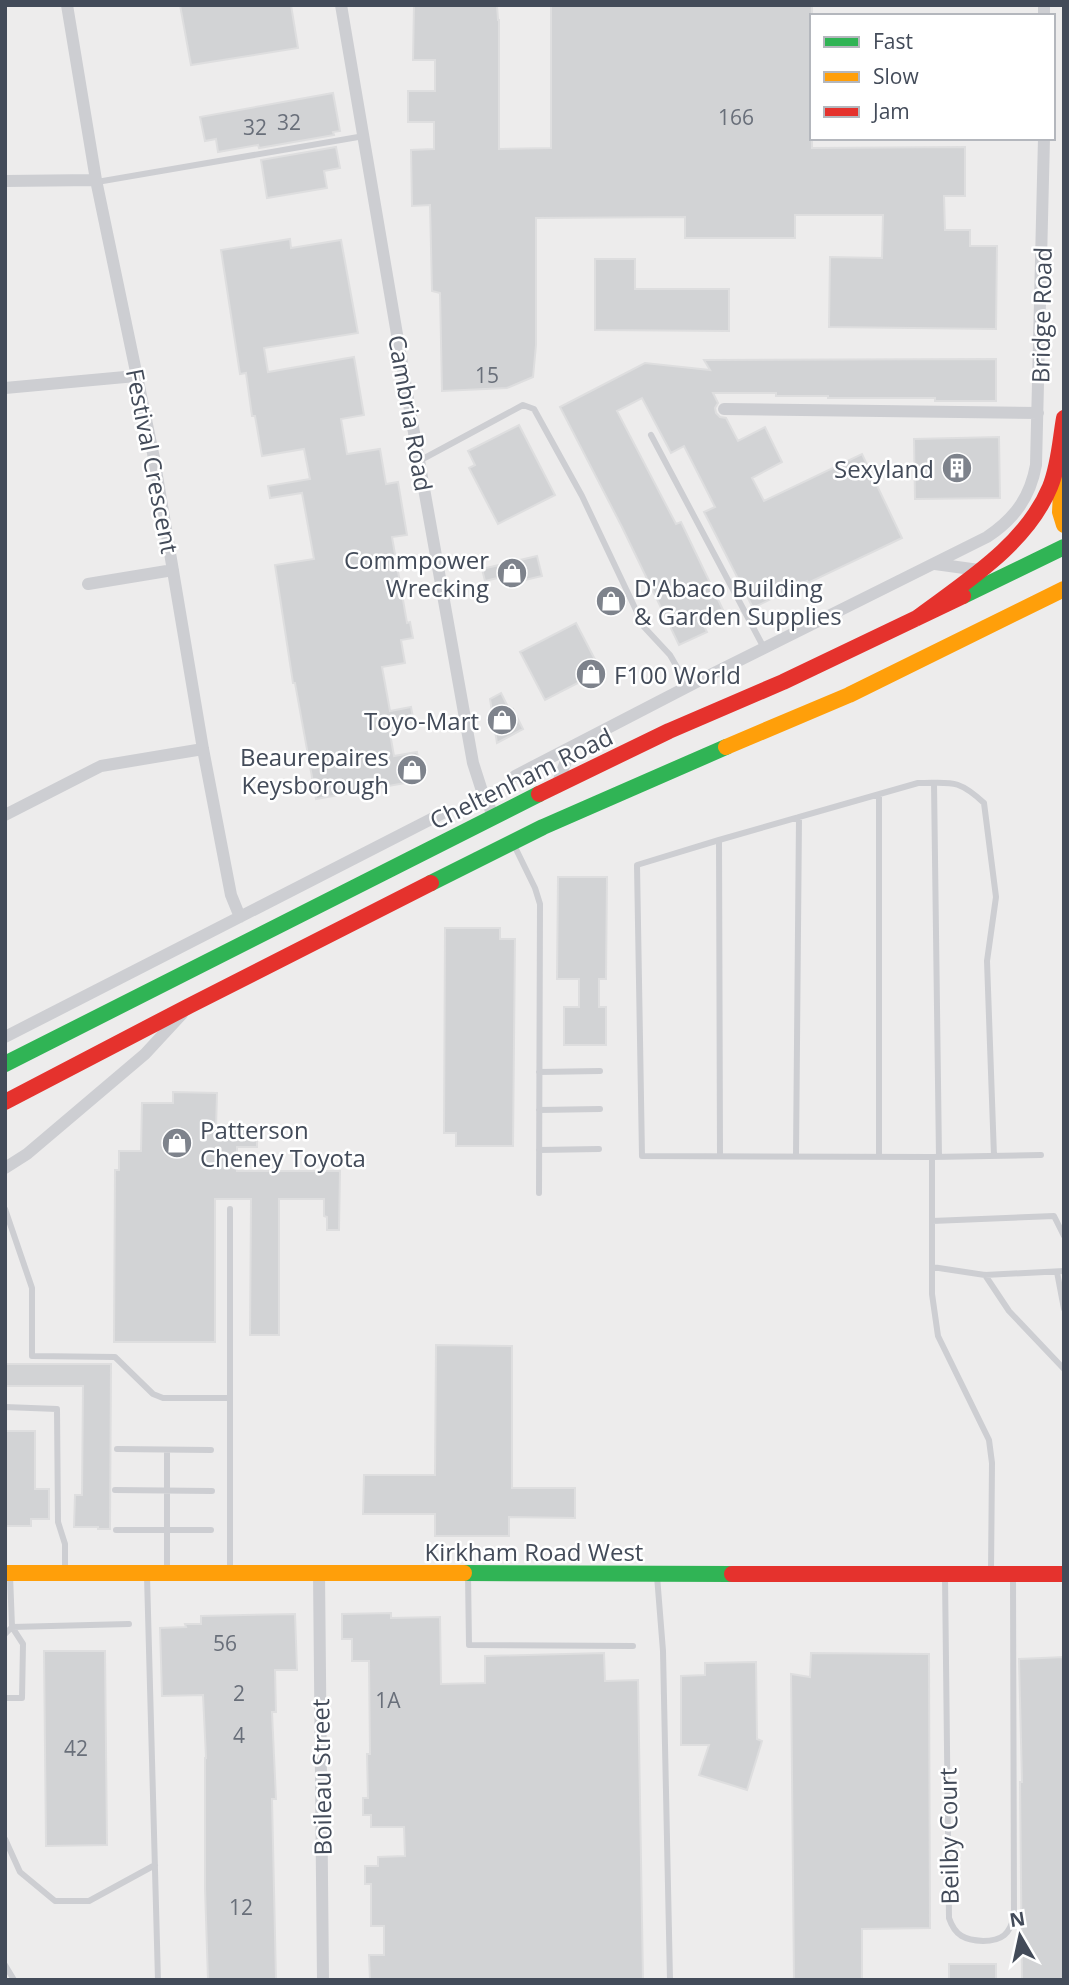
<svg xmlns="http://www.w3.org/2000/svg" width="1069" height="1985" viewBox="0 0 1069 1985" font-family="'Open Sans',sans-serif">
<rect width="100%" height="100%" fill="#edecec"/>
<path fill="#d2d3d5" stroke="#dededf" stroke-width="2" d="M180 5H291L298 48 191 65Z
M414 5H497L498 20H499V149L551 148V5H812V148L965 147V196H944L945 230H970V246H997L996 329 829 327 830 257 882 258 883 215H795V238H685V217L536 218V345L533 377 507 388 442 391 440 293 432 291 430 205 412 206 411 150 434 149V122H408V91H435V60H413Z
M333 93 340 131 333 132 334 135 259 148 258 145 218 152 216 139 205 141 200 117Z
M336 147 340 168 324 171 327 188 267 198 261 160Z
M290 239 291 248 341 240 358 333 264 348 268 372 354 357 364 415 341 419 347 454 380 449 386 484 398 482 407 535 392 537 407 623 410 622 413 638 401 640 405 663 382 667 390 711 411 707 414 723 389 728 394 756 417 752 422 780 316 799 295 683H293L275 565 314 559 302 493 270 498 268 486 310 479 304 449 262 456 255 416H252L246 373 240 374 221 250Z
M595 259H635V289H729V331L595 330Z
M996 359V401H935V398H828V396H776V393H713L718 403 715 408 716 413 720 417 726 418 738 441 765 427 782 462 752 478 764 501 862 454 902 538 808 583 807 581 753 608 704 512 715 507 684 446 671 453 642 398 617 411 676 524 681 522 724 612 702 622 707 632 679 645 622 527 560 407 645 363 710 370 704 360Z
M519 425 555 495 498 524 469 468 475 465 468 451Z
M999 437 1000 498 915 499 914 439Z
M537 556 542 576 508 584 506 576 485 581 482 569Z
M576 623 601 671 545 700 520 652Z
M501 693 510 711 513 709 523 729 497 743 490 699Z
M558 877H607L606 979H599V1007H606V1045H564V1007H579V979H557Z
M445 928H500V939H515L513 1146H456V1133H444Z
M173 1092 217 1093 216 1129H257V1147H237V1171H340L339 1230H327V1217L324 1216V1199H279V1335H250L251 1199H215V1342H114L115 1170H119V1151H141L142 1103H173Z
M436 1345 512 1346V1488H575V1518L509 1517V1536H435V1514H363L364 1475H435Z
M5 1364H111L110 1529H98V1527H74L75 1495H82L83 1386H5Z
M5 1431H35V1489H49V1519H31V1526H5Z
M391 1613V1618L440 1617 441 1684 485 1683V1656L604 1653 605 1681 638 1680 643 1980H370L369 1955H384V1926H371V1884H365V1866H378V1857L405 1856 404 1827H371V1815H363V1798H368L367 1754H370L369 1661H352V1639H342V1614Z
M295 1614 297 1670H275L276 1712H272L276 1799H272L276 1980H208L205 1888V1758H206L203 1695 162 1696 160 1628 186 1627 185 1624H201V1616Z
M44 1651H105L107 1845 46 1846Z
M811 1653 929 1654 930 1928 862 1929V1980H794L791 1674 810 1677Z
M1064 1657V1980H1022L1020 1782H1022L1019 1659Z
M756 1662 757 1739 762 1741 747 1790 699 1775 709 1745H681V1676L705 1675V1663Z
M949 1964H996V1980H949Z"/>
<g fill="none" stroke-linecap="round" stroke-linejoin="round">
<path stroke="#cdced2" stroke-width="6" d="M97 182 364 136
M651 435 764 648
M419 461 523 405 534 409 582 496 644 627 670 655 688 686
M934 783 939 1157
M879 795V1157
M719 840 720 1156
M514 845 535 888 540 904 539 1193
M539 1072 600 1071
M539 1110 600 1109
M539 1150 599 1149
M796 1156 799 817
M994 1156 987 961 996 897 984 803C957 778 951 783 918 783L719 840 637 865 642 1156 932 1157 1041 1155
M932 1157V1294L938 1336 989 1440 992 1463 991 1572
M5 1209 32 1288V1356L115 1357 153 1394 163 1398H230
M932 1221 1054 1216 1064 1236
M932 1267 985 1275 1064 1271
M1057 1272 1064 1309
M985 1275 1009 1311 1064 1369
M5 1407 57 1409 58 1522 65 1544V1571
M117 1449 211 1450
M167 1450V1572
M115 1490 212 1491
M116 1530H211
M230 1571V1209
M468 1574 469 1645 633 1646
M147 1576 158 1980
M657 1576 663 1651 670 1980
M945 1576 949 1918C955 1936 965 1940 983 1941 1002 1941 1010 1934 1014 1916L1013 1577
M5 1634 12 1627 10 1575
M5 1698H22L23 1644 12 1627 129 1624
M5 1839 20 1872 55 1901H89L155 1865
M5 1965 14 1980"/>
<path stroke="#cdced2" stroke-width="12" d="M67 5 96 180 154 458 203 749 231 895 240 917
M341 5 408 399 473 763 482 791 494 817
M1044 5V16
M5 181 96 180
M5 388 136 376
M724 409 1038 413
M935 564 979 570
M88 584 173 570
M515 776 712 674 987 537C1014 519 1030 498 1036 465L1044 138
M557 785 571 748
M5 815 101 766 203 749
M5 1037 443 813
M5 1168 27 1154 145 1054 182 1014
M319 1573 323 1980"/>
<path stroke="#30b455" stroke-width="16" d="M963 596 1064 547
M431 883 543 827 726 747
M5 1064 539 794
M464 1573 732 1574"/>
<path stroke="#ff9f0a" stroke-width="16" d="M1062 473 1060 512 1064 525
M726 747 849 695 1064 589
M5 1573H464"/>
<path stroke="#e5322d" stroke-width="16" d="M917 618C965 582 1026 545 1050 487 1059 465 1060 441 1064 418
M539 794 669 731 783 682 963 596
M5 1102 189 1006 431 883
M732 1574H1064"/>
</g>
<defs>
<g id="building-disc" transform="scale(1.575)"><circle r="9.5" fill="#7e838c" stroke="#fff"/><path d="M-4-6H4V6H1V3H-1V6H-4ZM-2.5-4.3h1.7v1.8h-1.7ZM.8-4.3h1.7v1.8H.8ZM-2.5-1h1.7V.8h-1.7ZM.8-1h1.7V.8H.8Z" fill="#fff"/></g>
<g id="shop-disc" transform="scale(1.575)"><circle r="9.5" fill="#7e838c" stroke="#fff"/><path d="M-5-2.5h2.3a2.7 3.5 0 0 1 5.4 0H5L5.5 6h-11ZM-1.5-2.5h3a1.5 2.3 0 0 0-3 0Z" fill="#fff"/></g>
</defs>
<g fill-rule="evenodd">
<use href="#building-disc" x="957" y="468"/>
<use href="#shop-disc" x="512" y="573"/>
<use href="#shop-disc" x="611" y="601"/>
<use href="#shop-disc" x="591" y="674"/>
<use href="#shop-disc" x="502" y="720"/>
<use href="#shop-disc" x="412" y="770"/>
<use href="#shop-disc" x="177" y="1143"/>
</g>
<g text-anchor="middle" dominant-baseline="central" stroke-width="5" stroke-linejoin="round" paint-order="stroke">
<g font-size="21" fill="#696f7a">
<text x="736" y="117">166</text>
<text x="289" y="122">32</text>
<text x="255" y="127">32</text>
<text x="487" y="375">15</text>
<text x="225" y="1643">56</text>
<text x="239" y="1693">2</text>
<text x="388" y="1700">1A</text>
<text x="239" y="1735">4</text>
<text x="76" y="1748">42</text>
<text x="241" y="1907">12</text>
</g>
<g font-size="24" fill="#434b59" stroke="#fff">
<text transform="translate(1041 315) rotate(-89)">Bridge Road</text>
<text transform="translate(411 413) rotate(80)">Cambria Road</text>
<text transform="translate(153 461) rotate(79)">Festival Crescent</text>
<text transform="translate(521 778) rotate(-26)">Cheltenham Road</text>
<text x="534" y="1551">Kirkham Road West</text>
<text transform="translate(321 1777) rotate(-91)">Boileau Street</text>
<text transform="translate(948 1836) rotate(-91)">Beilby Court</text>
</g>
<g font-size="24" fill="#434b59" stroke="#fff" text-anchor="end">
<text x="934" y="468">Sexyland</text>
<text x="489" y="559">Commpower<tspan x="489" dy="28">Wrecking</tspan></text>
<text x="634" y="587" text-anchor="start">D'Abaco Building<tspan x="634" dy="28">&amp; Garden Supplies</tspan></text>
<text x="614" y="674" text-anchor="start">F100 World</text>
<text x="479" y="720">Toyo-Mart</text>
<text x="389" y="756">Beaurepaires<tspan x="389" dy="28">Keysborough</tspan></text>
<text x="200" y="1129" text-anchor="start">Patterson<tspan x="200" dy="28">Cheney Toyota</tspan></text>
</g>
</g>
<rect width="1069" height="1985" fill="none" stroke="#434b59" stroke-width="14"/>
<rect x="810" y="14" width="245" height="126" fill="#ffffff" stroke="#b4b7bd" stroke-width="2"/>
<rect x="824" y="37" width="35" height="10" fill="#30b455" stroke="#b4b7bd" stroke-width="2"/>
<text x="873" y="49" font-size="21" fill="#434b59">Fast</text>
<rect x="824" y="72" width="35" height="10" fill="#ff9f0a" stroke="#b4b7bd" stroke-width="2"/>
<text x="873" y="84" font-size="21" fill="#434b59">Slow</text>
<rect x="824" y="107" width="35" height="10" fill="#e5322d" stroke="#b4b7bd" stroke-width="2"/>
<text x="873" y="119" font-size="21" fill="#434b59">Jam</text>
<g transform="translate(1020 1936) rotate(351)" stroke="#ffffff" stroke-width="5" paint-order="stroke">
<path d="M0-5L12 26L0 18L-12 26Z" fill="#434b59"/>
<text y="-10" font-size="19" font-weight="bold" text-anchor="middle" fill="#434b59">N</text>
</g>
</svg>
